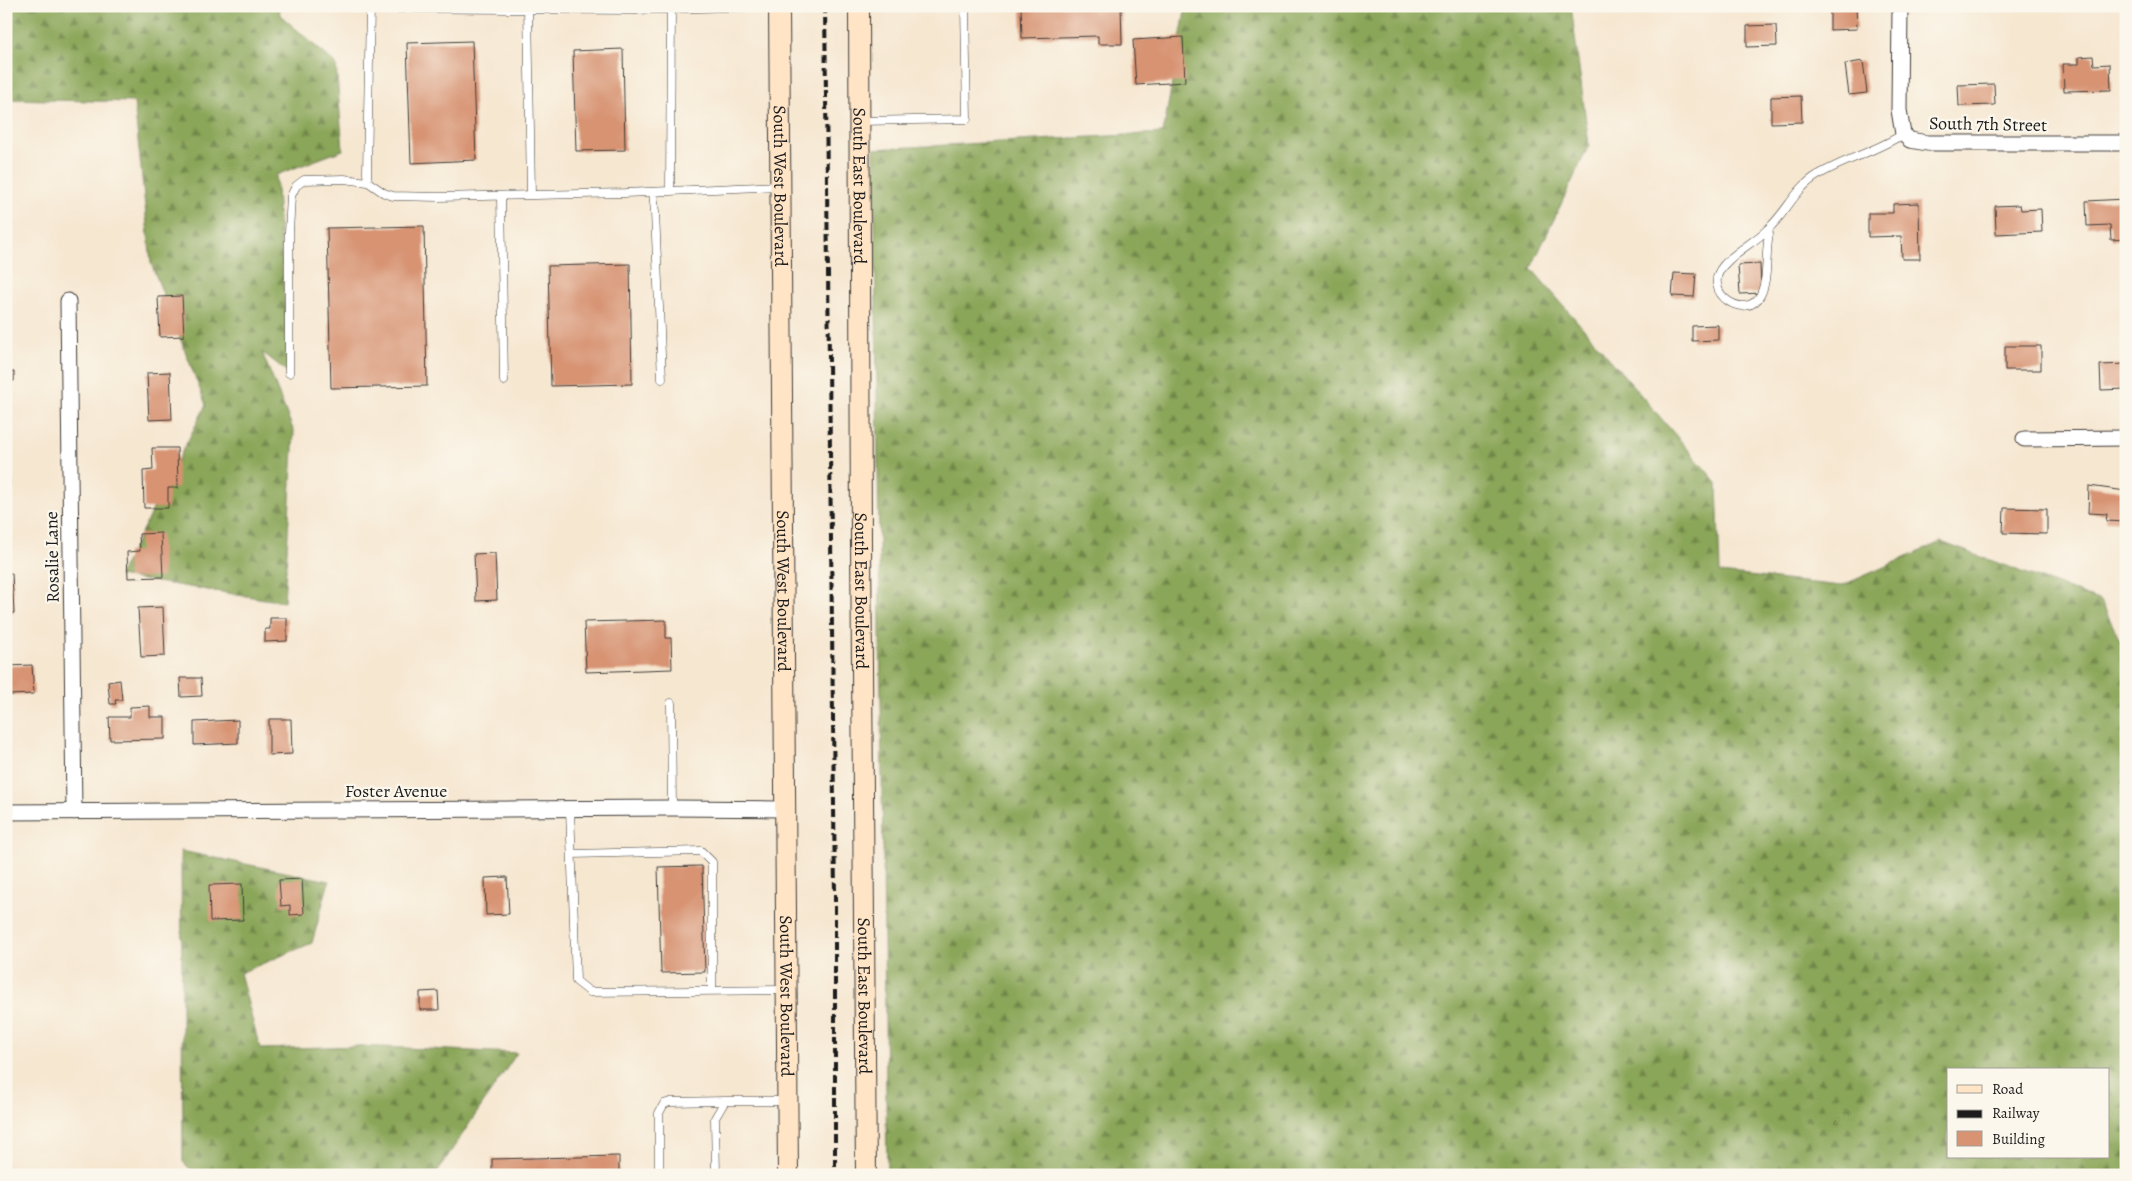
<svg xmlns="http://www.w3.org/2000/svg" width="2132" height="1181" viewBox="0 0 2132 1181" font-family="Alegreya,serif">
<defs>
<pattern id="forest-firs" width="22" height="20" patternUnits="userSpaceOnUse" patternTransform="scale(1.25)"><rect width="22" height="20" fill="#8aa658"/><path d="M5 1l3.5 6h-7zM16 11l3.5 6h-7z" fill="#708648"/></pattern>
</defs>
<rect width="100%" height="100%" fill="#fbf7ec"/>
<filter id="ink" filterUnits="userSpaceOnUse"><feTurbulence type="fractalNoise" baseFrequency=".02" numOctaves="2"/><feDisplacementMap in="SourceGraphic" scale="10" xChannelSelector="R" yChannelSelector="G"/><feConvolveMatrix kernelMatrix="1 2 1 2 8 2 1 2 1" color-interpolation-filters="sRGB"/></filter>
<filter id="wash" filterUnits="userSpaceOnUse"><feTurbulence type="fractalNoise" baseFrequency=".0096" numOctaves="4" result="noise"/><feDisplacementMap in="SourceGraphic" scale="20" xChannelSelector="R" yChannelSelector="G"/><feGaussianBlur stdDeviation="1.12" result="paint"/><feColorMatrix in="noise" values="0 0 0 0 0 0 0 0 0 0 0 0 0 0 0 0 0 1.4 0 .05"/><feComposite in="paint" operator="in"/></filter>
<g filter="url(#wash)">
<rect width="100%" height="100%" fill="#f6e7d1"/>
<path fill="url(#forest-firs)" stroke="#53613a" fill-rule="evenodd" d="M6 6H279L280 15 336 64 343 150 276 175 289 373 262 352 294 432 284 602 119 576 206 405 151 263 134 102 6 99Z
M1186 6H1571L1589 145 1531 268 1717 483 1720 573 1841 586 1941 542 2101 601 2126 653V1175H887L874 149 1163 133ZM1948 1070H2108V1157H1948Z
M181 851 329 881 312 943 240 973 260 1049 360 1046 517 1053 435 1175H196L183 1162Z"/>
<g id="blocks">
<path fill="#d79372" d="M1021 6H1121L1122 44H1098V36L1022 38Z
M1830 6H1856L1857 29 1830 30Z
M1776 25 1777 46 1747 47V26Z
M1183 37 1185 82 1136 85 1133 40Z
M472 41 476 160 411 163 407 43Z
M623 49 625 150 576 151 573 51Z
M2093 56 2094 65 2110 64 2111 90 2064 91 2063 64H2079V57Z
M1863 61 1867 93 1849 95 1845 64Z
M1994 84 1995 105 1959 106 1958 85Z
M1801 96 1802 122 1771 123V97Z
M2126 199V239L2111 240 2110 225 2087 226 2086 201Z
M1919 203 1920 259H1902L1901 236 1868 237V213H1893V204Z
M2020 205 2021 210 2041 209 2042 232 1996 234 1995 206Z
M424 226 427 386 331 388 327 228Z
M630 264 632 384 551 386 548 266Z
M1760 264 1761 293 1740 294 1738 265Z
M1674 273 1696 274 1694 297 1672 296Z
M182 296 184 336 160 337 158 297Z
M1718 325V340L1692 341V326Z
M2005 346H2041V370H2005Z
M8 361 9 372H14V381H8L9 409H6V362Z
M2126 364V389L2101 390 2100 365Z
M170 372 172 419 149 420 147 373Z
M6 440H8L10 486H6Z
M152 448H177L178 488H168V508H144L143 471 153 470Z
M2089 486 2126 491V522L2106 521 2107 514 2088 513Z
M2004 508 2047 509V534L2003 533Z
M161 533 163 577 128 578 127 552 140 551 139 534Z
M495 553 497 600 476 601 474 554Z
M12 573 14 613H6V574Z
M163 607 165 656 141 657 138 608Z
M270 618H287V641L265 642V629H270Z
M666 620V638H671L672 669 586 672 584 622Z
M32 665 34 694 8 695 7 666Z
M180 678H201L202 696 181 697Z
M120 680 122 700H115L116 704H110L108 682Z
M150 706V717H165V739L110 740 109 717H130V707Z
M269 719H291L292 754 269 755Z
M238 720V743L194 745V722Z
M702 866 705 972 661 973 658 867Z
M507 877 509 914 486 915 485 878Z
M302 879 304 914 290 915V905L281 906 279 880Z
M242 884 243 920 210 921 209 885Z
M438 991 439 1010H420V992Z
M619 1156V1175H492V1159Z"/>
</g>
</g>
<g filter="url(#ink)">
<use href="#blocks" fill-opacity="0" stroke="#3d3a37" stroke-width="1"/>
<g fill="none" stroke-linecap="round" stroke-linejoin="round">
<g stroke="#3d3a37" stroke-width="9">
<path id="lane" d="M370 6 367 173 368 182 384 193 393 196 438 197 625 193 780 186
M528 6 531 195
M370 8 635 10 763 6
M860 121 967 119 965 6
M670 191 671 6
M653 192 655 212 662 379
M501 196 504 381
M1768 229 1769 234C1765 253 1769 276 1761 294 1747 323 1700 293 1723 266 1737 249 1758 241 1772 225 1788 209 1797 187 1818 175 1845 159 1877 151 1903 134
M289 373V232L291 196 296 186 304 180 344 179 368 182
M671 703 672 808
M570 809 576 981 590 992 785 990
M6 852 9 812
M572 854 701 851 712 862V991
M659 1175V1113L664 1104 670 1102 725 1101
M716 1175 715 1118 725 1101H786"/>
</g>
<g stroke="#3d3a37" stroke-width="17">
<path id="street" d="M1900 6 1899 110 1903 134 1910 140 1927 143H2126
M68 301 74 812
M2024 439 2126 438
M6 812 672 808 785 809"/>
</g>
<g stroke="#3d3a37" stroke-width="22">
<g id="secondary">
<path id="s1" d="M779 6 788 1175"/>
<path id="s2" d="M859 6 861 542 866 1175"/>
</g>
</g>
<use href="#lane" stroke="#fff" stroke-width="8"/>
<use href="#street" stroke="#fff" stroke-width="15"/>
<use href="#secondary" stroke="#ffe4c6" stroke-width="20"/>
<path stroke="#1c1c1c" stroke-width="4" stroke-dasharray="8 4" stroke-linecap="butt" d="M825 6 835 894V1175"/>
</g>
</g>
<g text-anchor="middle" dominant-baseline="central" stroke-width="4.5" stroke-linejoin="round" paint-order="stroke">
<g font-size="18" fill="#1c1c1c" stroke="#fbf7ec">
<text transform="translate(1988 124) rotate(1)">South 7th Street</text>
<text stroke="none"><textPath href="#s1" startOffset="180">South West Boulevard</textPath></text>
<text stroke="none"><textPath href="#s2" startOffset="180">South East Boulevard</textPath></text>
<text transform="translate(52 557) rotate(-91)">Rosalie Lane</text>
<text stroke="none"><textPath href="#s1" startOffset="585">South West Boulevard</textPath></text>
<text stroke="none"><textPath href="#s2" startOffset="585">South East Boulevard</textPath></text>
<text x="396" y="791">Foster Avenue</text>
<text stroke="none"><textPath href="#s1" startOffset="990">South West Boulevard</textPath></text>
<text stroke="none"><textPath href="#s2" startOffset="990">South East Boulevard</textPath></text>
</g>
</g>
<rect width="2132" height="1181" fill="none" stroke="#fbf7ec" stroke-width="25"/>
<rect x="1947" y="1068" width="162" height="90" fill="#fbf7ec" stroke="#a29f99"/>
<rect x="1957" y="1085" width="25" height="8" fill="#ffe4c6" stroke="#a29f99"/>
<text x="1992" y="1094" font-size="15" fill="#1c1c1c">Road</text>
<rect x="1957" y="1110" width="25" height="8" fill="#1c1c1c" stroke="#a29f99"/>
<text x="1992" y="1118" font-size="15" fill="#1c1c1c">Railway</text>
<rect x="1957" y="1131" width="25" height="15" fill="#d79372" stroke="#a29f99"/>
<text x="1992" y="1144" font-size="15" fill="#1c1c1c">Building</text>
</svg>
